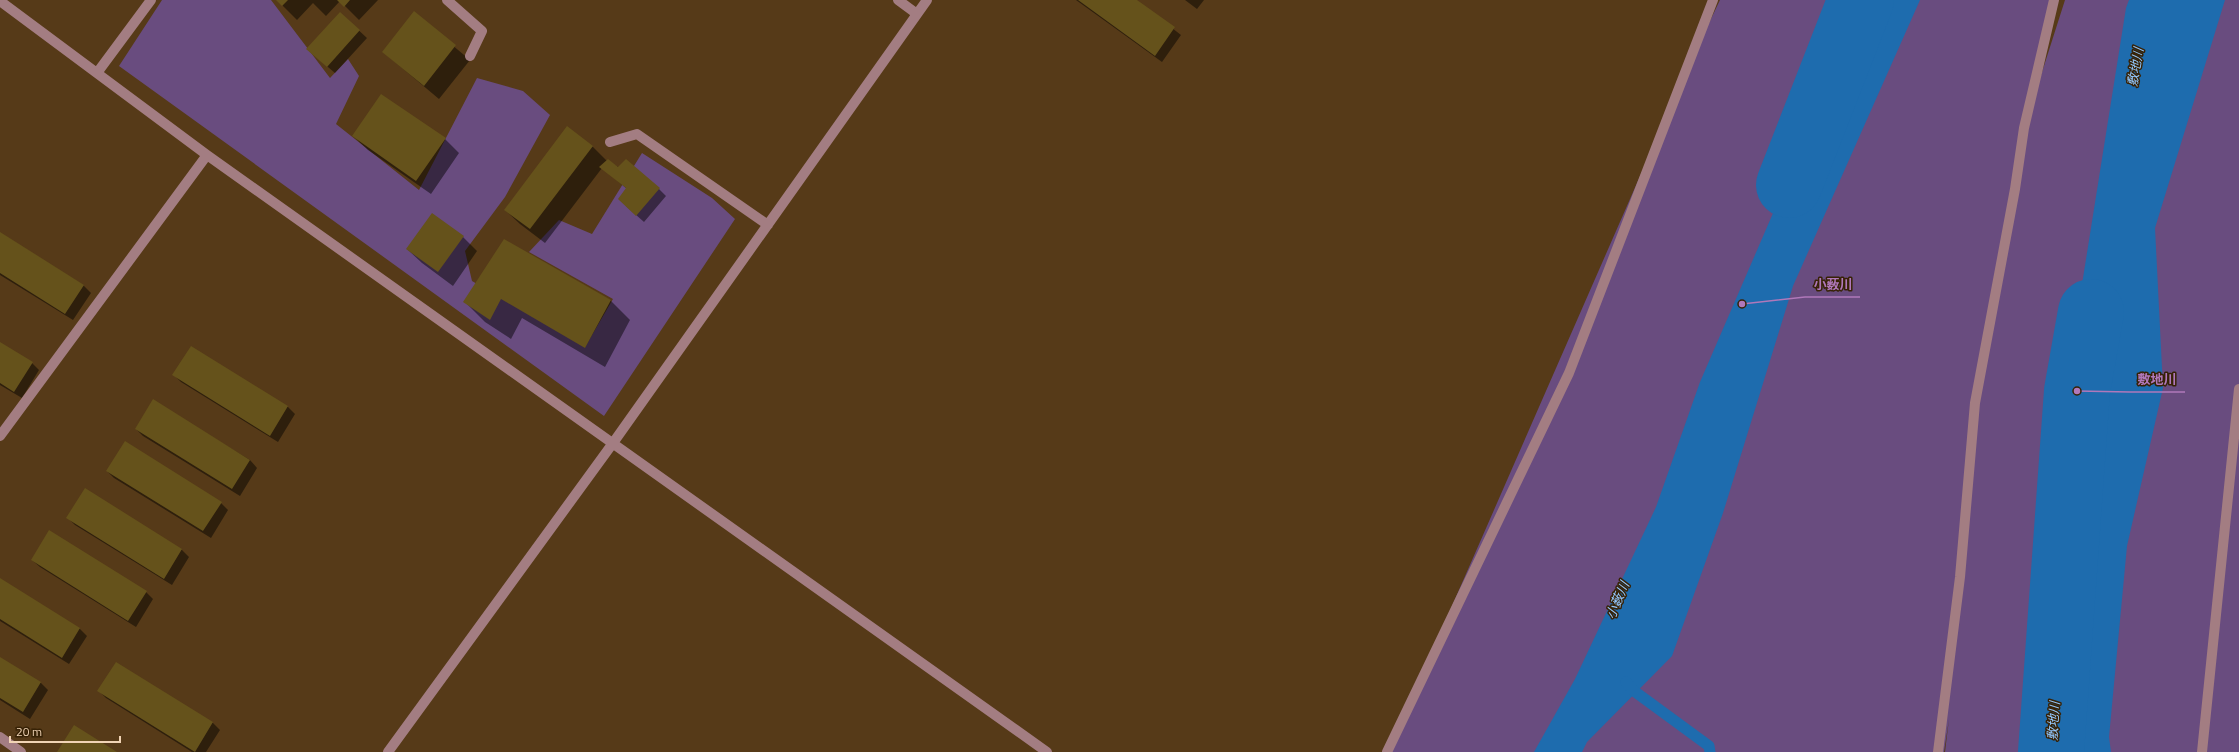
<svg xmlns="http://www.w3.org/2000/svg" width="2239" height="752" viewBox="0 0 2239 752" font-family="'Titillium Web','Noto Sans JP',sans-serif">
<rect width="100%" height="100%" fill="#563a18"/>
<path fill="#694c7f" d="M162 0H271L330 78 348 59 359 76 336 124 419 190 477 78 523 91 550 115 505 197 465 251 472 281 585 347 613 299 529 252 559 220 592 234 642 153 712 198 735 219 604 416 119 66Z
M1720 0H2055L2035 94 2065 0H2239V752H1945L1949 719 1944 752H1386L1396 734 1686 71Z"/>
<path fill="#1e6cae" d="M1862 0H1920L1793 286 1723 513 1672 656 1587 742 1582 752H1534L1575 679 1656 507 1700 382 1822 100Z
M2129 0H2225L2155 228 2163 388 2127 546 2109 737 2111 752H2049L2052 734 2034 611 2069 503 2077 391 2076 322 2126 8Z"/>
<path fill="#0007" d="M277 0H378L359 20 340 1 326 16 313 3 297 20Z
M1076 0H1136L1181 35 1162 62Z
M1185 0H1204L1197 9Z
M340 13 367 38 335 73 315 56Z
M414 13 470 60 439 99 383 52Z
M567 128 593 147 607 161 659 189 666 196 644 222 626 206 627 189 602 168 545 243 520 224 505 210Z
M353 136 445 139 459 153 431 194 368 150Z
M0 233 83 285 91 293 73 320 0 275Z
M463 237 477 251 453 286 422 263 407 249Z
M504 241 610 300 630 320 605 367 522 318 511 339 485 322 465 302Z
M0 343 32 363 39 370 22 398 0 385Z
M191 347 288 407 295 414 278 442 181 382 174 375Z
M153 401 250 460 257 468 240 496 143 436 136 429Z
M107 471 221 503 228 510 211 538 114 478Z
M85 490 182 550 189 557 172 585 75 525 68 518Z
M32 560 146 592 153 599 136 627 40 567Z
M0 579 80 629 87 636 69 664 0 621Z
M0 658 41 683 48 690 30 719 0 700Z
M116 663 213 723 220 730 206 752H192L106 698 99 691Z"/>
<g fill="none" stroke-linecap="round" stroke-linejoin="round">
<path stroke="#1e6cae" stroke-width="11" d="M1626 682 1634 691 1709 746 1710 752"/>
<path stroke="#1e6cae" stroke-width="66" d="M1789 185 1861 0
M2051 752 2077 391 2091 312"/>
</g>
<path fill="#65521b" d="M276 0H288L282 6Z
M337 0H350L344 7Z
M1078 0H1137L1175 27 1155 56Z
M414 11 456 45 424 86 382 52Z
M340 12 360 30 327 67 306 49Z
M381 94 446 138 416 181 352 136Z
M567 126 593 146 530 229 504 210Z
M608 159 618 167 626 159 660 188 636 216 618 199 626 188 599 167Z
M432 213 464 236 438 272 406 249Z
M0 232 84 285 65 314 0 273Z
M504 239 611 300 585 348 501 299 490 320 463 302Z
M0 342 33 362 14 392 0 383Z
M191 346 288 406 270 436 172 375Z
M153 399 250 460 232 489 135 429Z
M125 441 222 502 203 531 106 471Z
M85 488 182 549 164 579 66 518Z
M49 530 147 591 128 621 31 560Z
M0 578 80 628 62 658 0 619Z
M0 657 41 682 23 712 0 698Z
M116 662 213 722 195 752 97 691Z
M74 725 117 752H57Z"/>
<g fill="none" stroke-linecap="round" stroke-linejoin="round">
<path stroke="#a37d82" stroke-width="10" d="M447 0 482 31 470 56
M898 0 917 14
M0 1 207 155 1047 752
M97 73 151 0
M610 142 637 134 768 225
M0 436 207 155
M0 737 21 752
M388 752 613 443 927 0
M1387 752 1569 373 1713 0
M1938 752 1960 577 1975 403 2015 189 2024 128 2054 0
M2202 752 2239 389"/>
</g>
<g text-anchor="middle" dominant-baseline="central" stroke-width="3" stroke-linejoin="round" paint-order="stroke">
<g font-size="13" font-style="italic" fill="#93c8fe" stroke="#372206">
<text transform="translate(2135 67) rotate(-80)">敷地川</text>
<text transform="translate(1617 600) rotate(-67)">小薮川</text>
<text transform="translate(2053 721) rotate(-86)">敷地川</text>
</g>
</g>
<path fill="none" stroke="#b078ba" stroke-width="1.5" d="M1742 304L1805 297H1860M2077 391L2130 392H2185"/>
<g fill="#b078ba" stroke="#372206" stroke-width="1.5">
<circle cx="1742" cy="304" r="4"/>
<circle cx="2077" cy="391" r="4"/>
</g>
<g font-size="13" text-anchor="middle" font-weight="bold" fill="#b078ba" stroke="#372206" stroke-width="3" stroke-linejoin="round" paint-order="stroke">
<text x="1833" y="289">小薮川</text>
<text x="2157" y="384">敷地川</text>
</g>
<path d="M10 736v6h110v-6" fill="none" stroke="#f1d4b5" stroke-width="2"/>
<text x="16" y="736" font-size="12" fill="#f1d4b5" stroke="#372206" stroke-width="3" paint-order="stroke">20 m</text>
</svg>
